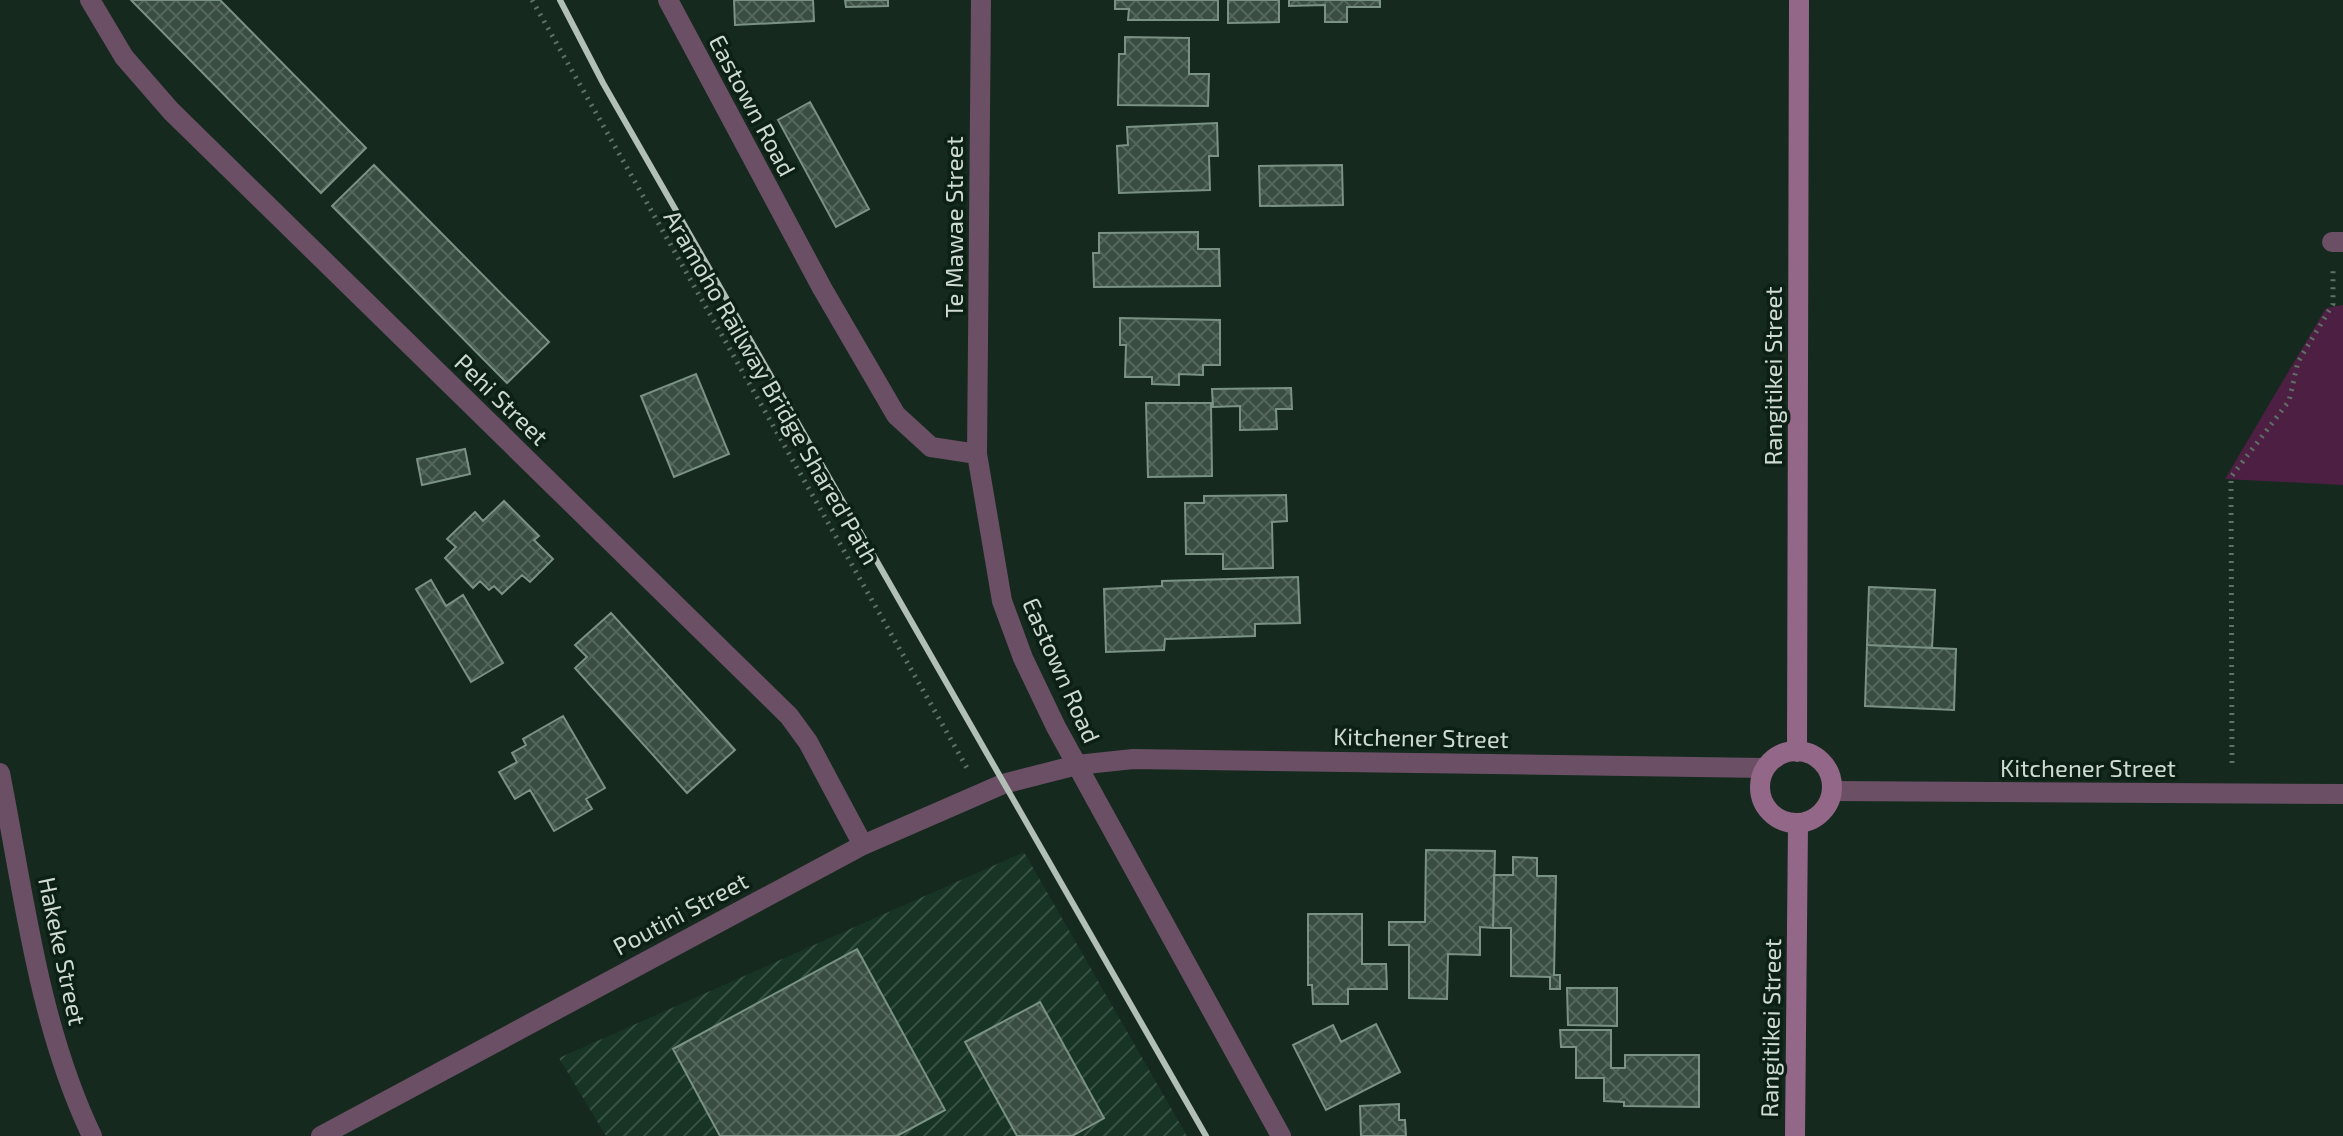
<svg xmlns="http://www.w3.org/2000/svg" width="2343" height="1136" viewBox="0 0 2343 1136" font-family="'Exo 2',sans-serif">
<defs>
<pattern id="industrial-furrows" width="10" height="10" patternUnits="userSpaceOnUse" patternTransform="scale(2)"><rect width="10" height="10" fill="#183424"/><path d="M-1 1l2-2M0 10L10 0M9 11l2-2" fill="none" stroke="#385143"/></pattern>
<pattern id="building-cross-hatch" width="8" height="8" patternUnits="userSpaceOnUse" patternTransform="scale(2)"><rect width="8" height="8" fill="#394e41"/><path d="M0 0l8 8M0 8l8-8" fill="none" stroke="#54675c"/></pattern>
</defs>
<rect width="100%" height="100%" fill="#15291e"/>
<path fill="url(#industrial-furrows)" d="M1024 852 1187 1136H606L559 1058Z"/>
<path fill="#4d1f43" d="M2343 305V485L2225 479 2326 308Z"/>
<path fill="url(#building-cross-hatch)" stroke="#7a9283" stroke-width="2" d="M131 0H220L366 148 321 193Z
M734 0H813L814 21 735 25Z
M845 0H888V6L846 7Z
M1115 0H1218V20H1128L1129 9H1115Z
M1228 0H1279V22L1228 23Z
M1289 0H1380V7H1347V22H1325V5L1289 6Z
M1125 37 1189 38V74H1209L1208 106 1118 105 1119 54H1125Z
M810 102 869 209 836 227 778 120Z
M1217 123 1218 156H1209L1210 190 1119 193 1117 146 1128 145 1127 127Z
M374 165 549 342 507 383 332 206Z
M1342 165 1343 205 1260 206 1259 166Z
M1198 232V249H1219L1220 286 1094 287 1093 253H1099V233Z
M1120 318 1220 320V365H1203V375L1179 374V385L1152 384V377H1125L1126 345H1120Z
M696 374 729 454 674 477 641 396Z
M1291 388 1292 409H1276L1277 429 1240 430V406L1213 407 1212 389Z
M1146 403H1211L1212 476 1148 477Z
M465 449 470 474 422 485 417 459Z
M1286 495 1287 521 1272 522 1273 568 1223 569V554H1186L1185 503H1204V496Z
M504 501 539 536 534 540 553 559 530 582 522 575 502 594 494 586 489 590 480 581 473 588 445 558 456 547 447 539 475 512 483 521Z
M1298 577 1300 623 1255 624V636L1165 639 1164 650 1106 652 1104 589 1162 586V581Z
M431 580 446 606 463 595 503 663 471 682 416 589Z
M1869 587 1935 590 1932 648 1867 645Z
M611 613 735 750 687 793 575 668 587 657 575 645Z
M1867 645 1956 649 1954 710 1865 706Z
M563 716 605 788 586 799 592 809 554 831 530 790 515 799 499 772 517 762 512 753 526 745 523 739Z
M1426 850 1495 851 1493 928 1480 927V955L1448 954 1447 999 1409 998V945H1389V922H1425Z
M1513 857 1537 858V876H1556L1554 975H1560V989H1550V977L1511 976V928H1493L1494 875H1513Z
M1308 914H1362V964H1386L1387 989H1348V1004H1313L1312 985H1308Z
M857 949 945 1110 897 1136H720L673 1049Z
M1567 988H1617V1026L1568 1025Z
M1040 1002 1104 1118 1072 1136H1017L965 1042Z
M1376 1024 1400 1072 1326 1110 1293 1045 1333 1025 1341 1042Z
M1560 1030H1611V1068H1625V1055H1699V1107L1624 1106V1102L1604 1101V1078H1576V1047H1561Z
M1399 1104V1120H1405L1406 1136H1361L1360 1106Z"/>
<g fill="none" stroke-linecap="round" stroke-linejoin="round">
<path stroke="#607067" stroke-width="5" stroke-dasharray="2 6" stroke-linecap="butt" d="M532 0 967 768
M2232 763 2231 477 2289 401 2298 362 2333 304V271"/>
<path stroke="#6b4f64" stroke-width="20" d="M90 0 124 57 171 111 789 716 808 742 863 845
M668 0 822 288 896 415 931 447 977 454
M981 0 977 454 1002 601 1023 658 1056 727 1281 1136
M2332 242H2343
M0 773C24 894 38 1023 92 1136
M1832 791 2343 794
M321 1136 863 845 1003 784 1077 765 1133 759 1765 768"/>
<path stroke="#936787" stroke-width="20" d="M1760 787a36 36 0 1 1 72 0a36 36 0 1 1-72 0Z
M1797 752 1799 0
M1795 1136 1798 824"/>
<path stroke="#b1bfb6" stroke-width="6" d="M560 0 603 83 1206 1136"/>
</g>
<g text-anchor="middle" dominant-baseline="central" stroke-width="7" stroke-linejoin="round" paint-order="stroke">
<g font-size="24" fill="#cedad2" stroke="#0c2015">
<text transform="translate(753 105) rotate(62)">Eastown Road</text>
<text transform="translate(953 227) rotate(-90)">Te Mawae Street</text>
<text transform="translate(1772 376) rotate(-90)">Rangitikei Street</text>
<text transform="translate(772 387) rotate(60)">Aramoho Railway Bridge Shared Path</text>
<text transform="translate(502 399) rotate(44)">Pehi Street</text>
<text transform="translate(1062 670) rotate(66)">Eastown Road</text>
<text transform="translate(1421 737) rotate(1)">Kitchener Street</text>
<text x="2088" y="767">Kitchener Street</text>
<text transform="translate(680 913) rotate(-28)">Poutini Street</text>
<text transform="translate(63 951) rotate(78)">Hakeke Street</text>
<text transform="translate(1770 1028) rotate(-89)">Rangitikei Street</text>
</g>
</g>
</svg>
